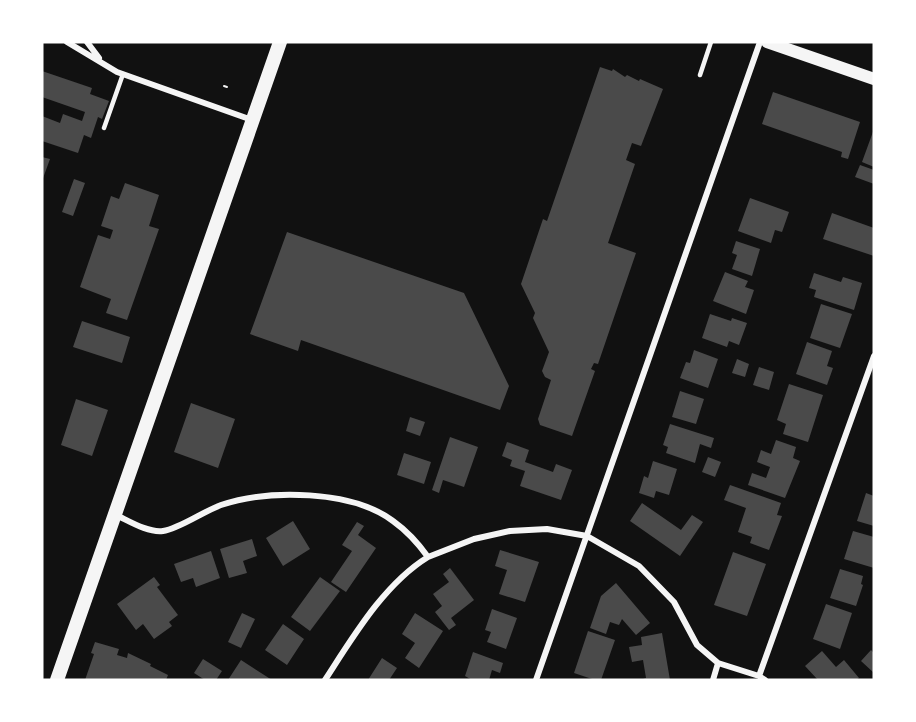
<svg xmlns="http://www.w3.org/2000/svg" width="916" height="722" viewBox="0 0 916 722" font-family="Cabin,sans-serif">
<rect width="100%" height="100%" fill="#111"/>
<path fill="#4a4a4a" d="M600 67 612 71 613 69 625 77 627 75 639 81 640 79 663 89 641 146 632 143 626 160 635 164 608 243 636 253 598 364 594 363 591 369 595 371 572 436 540 425 538 419 551 380 545 377 542 371 549 352 533 318 535 313 521 284 543 219 547 221Z
M42 71 92 88 90 94 109 101 102 119 98 117 91 138 84 135 78 153 42 141V116L60 123 63 114 82 121 85 112 42 97Z
M773 92 860 122 848 159 841 157 842 152 762 124Z
M874 129V167L862 162Z
M42 157 50 159 42 181Z
M860 165 874 170V184L855 177Z
M74 179 85 183 73 216 62 212Z
M125 183 159 195 149 226 159 229 127 320 106 313 111 299 80 287 98 235 110 239 113 230 101 226 111 196 119 199Z
M750 198 789 212 782 232 775 230 771 243 738 231Z
M832 213 874 228V256L823 239Z
M287 232 464 293 509 386 500 410 301 340 298 351 250 334Z
M736 241 760 249 752 276 732 269 737 255 732 253Z
M725 272 748 281 745 287 754 290 746 314 713 301Z
M814 273 841 282 843 277 862 283 854 310 814 297 816 290 809 288Z
M821 304 852 314 840 348 810 338Z
M710 314 731 321 732 318 747 323 739 345 729 341 727 347 702 338Z
M82 321 130 337 122 363 73 347Z
M807 342 832 351 827 366 833 368 827 385 796 374Z
M694 350 718 359 708 388 680 378 686 362 690 363Z
M737 359 749 364 745 377 732 373Z
M759 367 774 372 769 390 753 385Z
M789 384 823 395 808 442 783 434 786 424 777 420Z
M680 391 704 399 696 424 672 417Z
M76 399 108 410 92 456 61 445Z
M191 403 235 419 218 468 174 452Z
M410 417 425 422 420 436 406 431Z
M670 424 714 438 711 448 700 444 695 463 666 453 668 447 663 445Z
M450 437 478 447 464 487 443 480 439 493 432 490Z
M776 440 796 447 793 458 800 461 785 498 748 485 752 473 766 478 770 467 757 462 761 450 771 454Z
M507 442 529 450 525 462 553 472 556 464 572 470 561 500 520 486 525 471 510 466 512 460 502 456Z
M404 453 431 462 424 484 397 475Z
M708 457 721 462 715 477 702 472Z
M653 461 677 469 669 495 656 491 654 498 639 493 644 476 648 478Z
M730 485 781 503 777 515 782 516 769 550 750 543 752 537 738 532 746 508 724 500Z
M866 493 874 496V526L857 521Z
M642 503 681 530 692 515 703 522 680 556 630 521Z
M293 521 310 549 283 566 266 538Z
M357 522 364 526 358 535 376 548 346 592 331 582 352 551 342 545Z
M853 531 874 537V568L844 559Z
M252 539 257 556 243 561 247 573 229 578 220 549Z
M500 550 539 562 525 602 499 594 507 570 495 566Z
M211 551 220 578 196 587 193 578 181 582 174 564Z
M733 552 766 564 747 616 714 605Z
M450 568 474 600 451 618 456 625 449 630 435 612 442 606 433 594 449 582 443 574Z
M840 569 863 576 861 584 863 585 856 606 830 598Z
M154 577 160 585 157 587 178 615 169 622 172 626 154 639 143 624 136 630 117 604Z
M320 577 340 591 310 631 291 617Z
M616 583 650 623 636 635 622 619 619 625 610 622 606 634 590 628 601 596Z
M826 604 852 613 840 649 813 639Z
M492 609 517 618 506 649 487 642 491 632 485 630Z
M242 613 255 619 241 648 228 642Z
M415 613 443 631 419 668 405 658 415 643 402 634Z
M283 624 304 639 287 665 265 650Z
M588 631 615 640 601 680H595L574 673Z
M662 633 670 680H640L646 678 643 660 632 662 629 647 642 645 641 637Z
M95 642 119 649 117 655 127 658 128 653 151 664 150 666 168 675 166 680H85L94 654 91 653Z
M871 650 874 653V673L861 661Z
M822 651 836 667 844 660 859 678 856 680H818L805 666Z
M473 652 503 663 500 673 492 670 489 680H472L465 676Z
M382 658 397 668 389 680H368Z
M203 659 222 671 216 680H205L194 673Z
M241 660 272 680H228Z"/>
<g fill="none" stroke-linecap="round" stroke-linejoin="round">
<path stroke="#f5f5f5" stroke-width="2" d="M224 86 227 87"/>
<path stroke="#f5f5f5" stroke-width="4.5" d="M700 75 711 42
M104 128 123 74"/>
<path stroke="#f5f5f5" stroke-width="6" d="M67 42 117 72 252 120
M87 42 99 58
M116 515C129 521 148 533 163 531 179 529 204 511 221 505 269 489 352 490 393 521 407 531 418 543 428 557L474 539 510 531 547 529 587 536 639 566 674 602 697 645 718 663 759 676 765 680
M759 676 874 356
M325 680C353 637 384 584 428 557
M536 680 760 42
M713 680 718 663"/>
<path stroke="#f5f5f5" stroke-width="12" d="M767 42 874 79"/>
<path stroke="#f5f5f5" stroke-width="14" d="M57 680 280 42"/>
</g>
<rect width="916" height="722" fill="none" stroke="#ffffff" stroke-width="87"/>
</svg>
